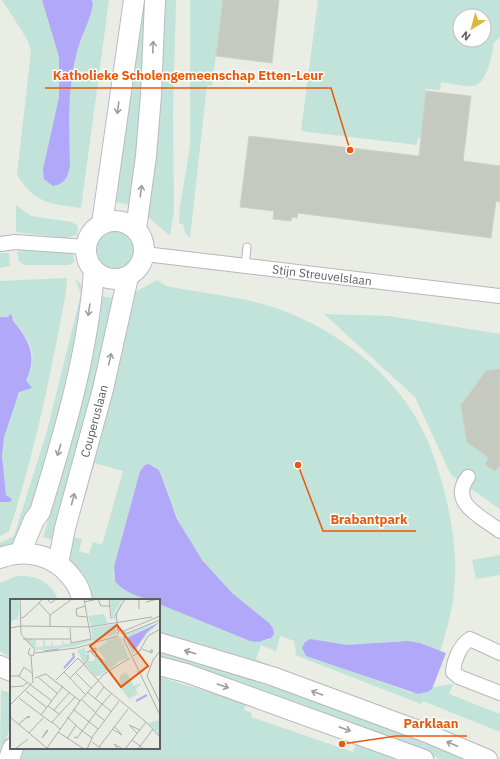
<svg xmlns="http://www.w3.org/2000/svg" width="500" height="759" viewBox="0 0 500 759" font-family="'IBM Plex Sans',sans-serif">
<rect width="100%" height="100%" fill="#e9ede4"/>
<path fill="#c2e3d9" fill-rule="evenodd" d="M2 0H42L59 57V97L43 169 68 97 77 50 91 14 93 5 92 0H109L81 208C49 204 35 203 17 175L31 51 27 39Z
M140 0H150L140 131 130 205 113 201Z
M164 0H176L173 115 174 210 170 236 146 215Z
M190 0H223L212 86 207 85 190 238 185 233 183 224H179L180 207 190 146Z
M318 0H500V38L494 42C492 53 488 84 473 86 463 87 451 83 441 82L440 90 426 89 421 139 418 138 417 145 301 131ZM460 16H484V40H460Z
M16 205 31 216 71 222 77 225 78 229 77 235 65 238 16 232Z
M97 250a19 19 0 1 1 38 0a19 19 0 1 1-38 0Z
M36 249 67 251 73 254 74 262 69 265H24L19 261 17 252Z
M0 253H9L10 266 0 268Z
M67 278 66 292C51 373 35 453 9 531L0 536V502H10L12 499 6 495C4 476 0 456 4 437 7 422 13 407 19 393 25 380 35 368 32 353 30 340 20 329 12 319L0 317V281Z
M75 278 85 289 74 367 24 535 18 542 0 551V543L14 536 47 431 81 294Z
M157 280 166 286C195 292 226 295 255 302 320 318 387 364 419 423 431 445 439 470 445 494 459 552 460 594 440 651L420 643 401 641 354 646 334 644 306 655 412 693H424L433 687 453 684 449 694 500 714V732L423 701 421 704 295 655 296 652 294 641 280 636 276 651 261 645 256 659 270 665 269 669 159 632V604L250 641 269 640 273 628C261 615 244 605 231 593 196 559 173 517 159 470L150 464 140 471 113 572C114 590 136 594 150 600H90L67 560 74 537 82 539 79 551 89 554 93 542 102 545 123 471 95 463 77 523 73 520 130 295Z
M99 296 115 298 55 541 43 537 56 494Z
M324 314 389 316 500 334V509L451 475 415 397Z
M500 555V575L476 579 472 560Z
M16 576C34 574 52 582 58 600H11V659L0 651V583Z
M159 649 343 710 470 759H440L382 735 159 659Z
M159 677 246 703 244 710 252 713 251 717 353 752 357 742 401 759H15L21 748H159Z
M1 690 11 693V724L0 759Z"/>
<path fill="#b2a8f9" d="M42 0H92L93 5C90 21 81 36 77 52 67 90 69 126 70 165 68 177 65 184 53 186L44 179 43 169 59 97V57Z
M10 314C14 317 11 318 14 322 29 340 38 357 26 380L32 388 19 392 4 437 2 456 6 495 12 499 10 502H0V317H8Z
M149 464 159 470 177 519 202 560 232 593 269 623 273 628 274 634 271 638 258 642 250 641 159 604V600C145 600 124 593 115 581L114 567 140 471 145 465Z
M310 639 347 645 407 641 420 643 446 653 432 689 427 692 418 694 306 656 302 648 305 642Z"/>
<path fill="#c6c9c0" stroke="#ccd2c3" d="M223 0H279L272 63 216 56Z
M426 91 471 96 463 161 500 166V202L496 201 491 238 298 213 297 218 292 217 291 221 273 219 274 211 240 207 249 136 419 156Z
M500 369V466L495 471 485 464 489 458 467 442 461 405 486 371Z"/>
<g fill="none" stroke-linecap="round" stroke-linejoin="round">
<g stroke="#b8b6bd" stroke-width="9">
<path id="service" d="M245 266 247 247"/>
</g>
<g stroke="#b8b6bd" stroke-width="16">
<path id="minor" d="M0 244 15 242 86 247
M145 254 500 296
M468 477C448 503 482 517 500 531
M500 653 470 639C460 645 454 660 453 672L459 677 500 693"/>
</g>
<g stroke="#b8b6bd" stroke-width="20">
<path id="tertiary" d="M159 642 272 676 424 732 488 759
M159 666 186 673 424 759"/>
</g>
<g stroke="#bcb9c1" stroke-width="22">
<path id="secondary" d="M86 250a29 29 0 1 1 58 0a29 29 0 1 1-58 0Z
M102 224 134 0
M136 229 146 156 151 95 155 0
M20 553 34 520 40 512C64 434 88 354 94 271
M0 558C26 548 55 555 72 578 77 584 81 592 82 600
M58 564 65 528 103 389 128 277
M0 666 11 671
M9 759 13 748"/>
</g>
<use href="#service" stroke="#fff" stroke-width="7"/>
<use href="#minor" stroke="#fff" stroke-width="14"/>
<use href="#tertiary" stroke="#fff" stroke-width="18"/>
<use href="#secondary" stroke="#fff" stroke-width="20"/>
</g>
<defs><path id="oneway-shaft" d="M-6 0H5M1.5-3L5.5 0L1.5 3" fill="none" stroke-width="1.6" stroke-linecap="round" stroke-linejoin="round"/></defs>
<g stroke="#9e9da1">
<use href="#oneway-shaft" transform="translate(153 47) rotate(-88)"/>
<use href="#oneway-shaft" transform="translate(118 108) rotate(98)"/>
<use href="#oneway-shaft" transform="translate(141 191) rotate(-82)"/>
<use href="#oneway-shaft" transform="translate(89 310) rotate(99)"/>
<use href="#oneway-shaft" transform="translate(110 359) rotate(-77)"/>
<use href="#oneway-shaft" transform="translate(59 450) rotate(107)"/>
<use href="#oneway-shaft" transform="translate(73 499) rotate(-75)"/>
<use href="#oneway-shaft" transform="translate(190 652) rotate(-164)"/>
<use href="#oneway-shaft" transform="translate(223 686) rotate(19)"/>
<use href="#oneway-shaft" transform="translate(317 693) rotate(-160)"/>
<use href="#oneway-shaft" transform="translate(345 729) rotate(20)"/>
<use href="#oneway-shaft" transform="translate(452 744) rotate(-157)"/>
</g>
<g text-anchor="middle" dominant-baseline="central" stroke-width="3" stroke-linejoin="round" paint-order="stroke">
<g font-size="12" fill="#5e5c63" stroke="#fff">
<text transform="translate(322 275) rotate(7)">Stijn Streuvelslaan</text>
<text transform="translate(94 421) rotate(-75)">Couperuslaan</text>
</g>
</g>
<g transform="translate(10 599)">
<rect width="150" height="150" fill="#e9ede4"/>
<path d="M0 0H8L9 6 8 21 6 20 0 23ZM100 0 112 1 104 13 103 18 113 0 105 21 102 19ZM94 15 98 24 81 27 78 17ZM150 21 119 38 121 47 127 49 137 33 150 24 138 34 123 55 115 39 117 35ZM106 25V35L62 48 27 51 15 40H26V48H33V40H35V47H41V40L43 47 52 46V40L54 45 63 44 82 40 81 29ZM108 38 112 40V47L113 42 118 59 106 63 108 64 89 77H85L75 65 78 62H84L85 58 96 61 87 50 95 44 75 50 78 59 74 65 67 51 95 44H97L96 42ZM116 73 124 87 130 84 131 86 126 89 129 98 127 95 119 100 109 86 110 77ZM150 121V137L138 124Z" fill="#c2e3d9"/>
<path d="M150 23 137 33 125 51 122 49 117 41 119 38Z" fill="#b2a8f9"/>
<path fill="none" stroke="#b2a8f9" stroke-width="2" d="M54 69 64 58 63 54M126 102 137 96"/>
<path fill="none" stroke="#adafac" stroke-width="1" d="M10 0 11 35 25 51 23 57 18 55 20 49M37 0 41 4 46 0M88 0 91 7H100M99 0 101 20M125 0 129 1V10M74 3 88 0M136 3 148 0M29 4 40 16V28M75 7 66 10 67 17 77 18M40 16 62 0M10 19 14 18 33 0M0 29 11 27 79 28 142 18M60 29 61 44 81 40 74 0M108 32 106 15 115 0M114 32 150 17M107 35 110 30 115 33 114 41 150 116M115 35 150 21M13 40H60M132 50 140 53 142 54V50L140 53M34 52 49 50M150 52 143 61 137 77 150 104M82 53 86 52V49L77 53H82L83 56 93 61M25 54 66 49 108 37M123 57 129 53 138 37 150 30M54 73 75 95M66 74 81 89M0 77H9L42 102M9 77 14 68 22 74M25 79 36 75 65 98M29 79 48 95M60 79 78 61V55M46 81 68 59 95 89 136 123 150 138M0 88 13 87 18 83M16 92 37 109M77 93 92 105M9 99 42 124M71 100 85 113M85 100 94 88M70 102 94 75 120 59M92 105 101 95M92 105 102 113M0 106 23 83 21 57M38 107 49 115M63 110 88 130M44 111 60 93M85 114 95 122M31 116 53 87M0 118 38 150M57 118 71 131M9 126 11 123 16 119 18 117 20 118 16 119M102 130 112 136 104 127M71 131 82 139M48 133 74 150M19 134 33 119M127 134 119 126 130 131M64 138 67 139 92 105M32 139 37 131 38 132 32 139M57 140 66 126M122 141 134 150M82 143 92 150M89 148 118 110M37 149 70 102 65 98 42 123 50 130M5 150 18 140M77 150 83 137 109 102M108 150 104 145 113 150M115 150 136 123M128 150 143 130"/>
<path fill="#e8590c" fill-opacity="0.15" stroke="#e8590c" stroke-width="2" d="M107 26 138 67 111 88 80 47Z"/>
<rect width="150" height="150" fill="none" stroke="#5e5c63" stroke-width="2"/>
</g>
<path fill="none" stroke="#e8590c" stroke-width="1.5" d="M350 150L331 88H45M298 465L323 531H416M342 744L396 736H467"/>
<g fill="#e8590c" stroke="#fff" stroke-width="1.5">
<circle cx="350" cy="150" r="4"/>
<circle cx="298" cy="465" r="4"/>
<circle cx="342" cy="744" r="4"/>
</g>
<g font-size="13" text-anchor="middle" font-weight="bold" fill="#e8590c" stroke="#fff" stroke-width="3" stroke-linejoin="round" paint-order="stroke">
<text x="188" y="80">Katholieke Scholengemeenschap Etten-Leur</text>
<text x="369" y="524">Brabantpark</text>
<text x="431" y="728">Parklaan</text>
</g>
<g transform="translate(472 28) rotate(217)"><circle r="19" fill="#ffffff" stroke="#bfbec1"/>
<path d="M0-3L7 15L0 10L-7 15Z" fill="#ddb73a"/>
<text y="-6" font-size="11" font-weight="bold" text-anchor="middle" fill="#5e5c63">N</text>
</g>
</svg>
